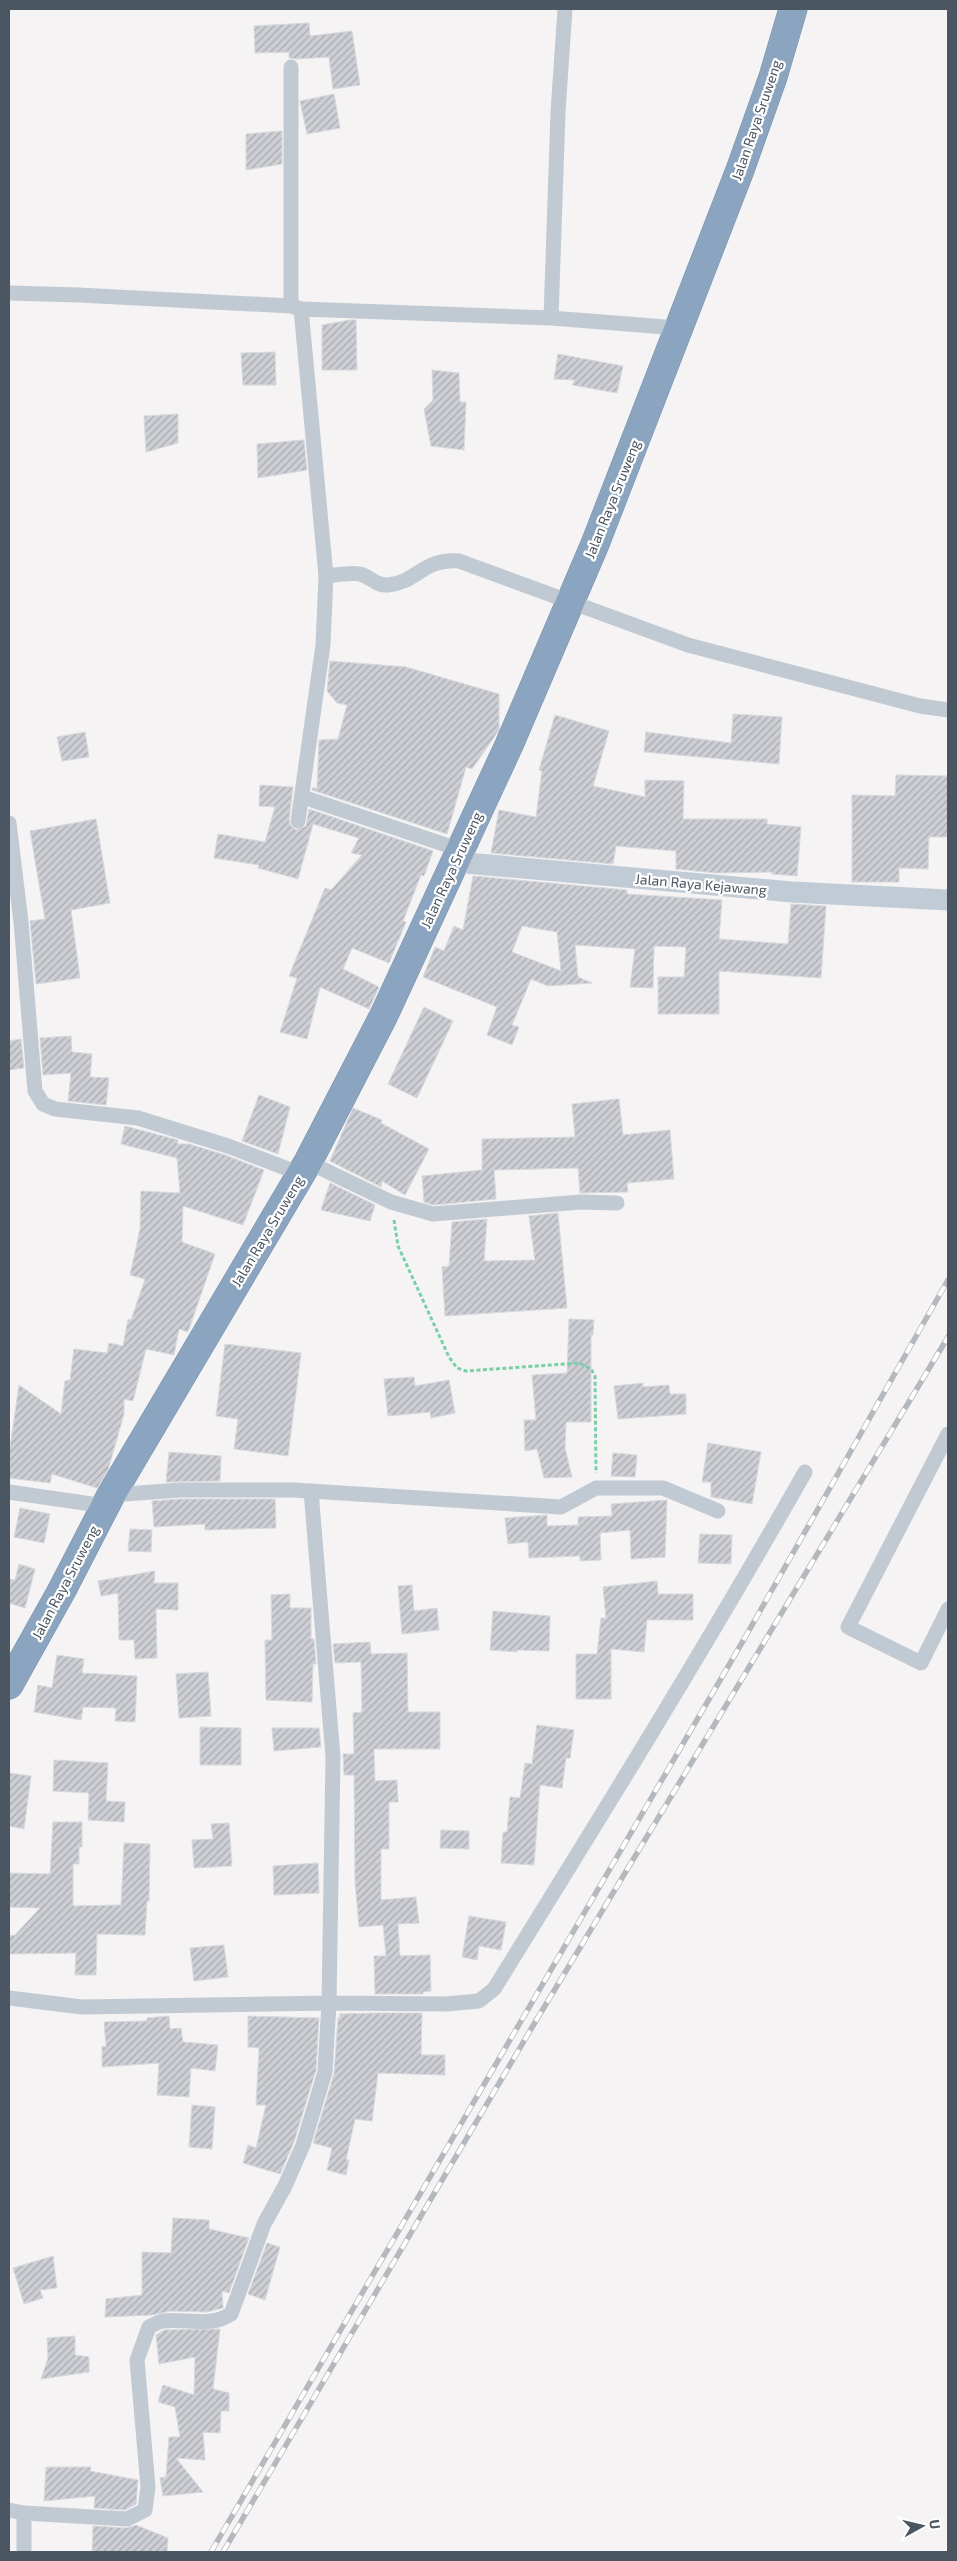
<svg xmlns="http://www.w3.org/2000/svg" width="957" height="2561" viewBox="0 0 957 2561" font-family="'Exo 2',sans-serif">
<defs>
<pattern id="building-hatch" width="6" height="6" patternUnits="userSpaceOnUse" patternTransform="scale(1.25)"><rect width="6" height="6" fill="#cdcfd5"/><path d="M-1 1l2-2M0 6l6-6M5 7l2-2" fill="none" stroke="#a8abb0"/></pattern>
</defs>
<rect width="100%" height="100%" fill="#f5f3f3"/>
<path fill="url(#building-hatch)" stroke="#d7d9de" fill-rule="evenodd" d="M309 23 310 36 352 31 360 85 333 89 329 57 296 59 289 58V52L255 53 254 26Z
M334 94 340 128 307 134 300 101Z
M282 131V164L246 170V134Z
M350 320H356L357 370H322V325Z
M275 352 276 385H243L241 353Z
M558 354 623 366 617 393 572 385 575 380 554 379Z
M432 370 459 373 460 402H466L464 450 431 446 424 409 433 400Z
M178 414V443L146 452 144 416Z
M304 440 307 470 258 478 257 444Z
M330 661 406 667 499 694V730L472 769 466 767 447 834 312 790V788H317L319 740 338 739 347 705 337 703 327 691Z
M733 714 782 717 779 764 644 752 646 732 731 743Z
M555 715 609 731 593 786 645 797V780L684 781 683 819H767V824L801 827 797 876 772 874V872L716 873 676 869V851L616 846 613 864 491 853 499 810 536 817 542 771 539 770Z
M85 732 89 757 62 761 57 737Z
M896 775 948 776V837H929L928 869 899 868V882H852V795L895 796Z
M260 785 293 787 289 820 290 825 296 830 306 826 309 809 433 851 424 876 421 875 403 921 406 922 389 963 352 948 343 969 379 987 369 1009 320 987 307 1039 280 1032 297 978 289 976 325 888 331 890 362 855 351 853 359 838 313 824 298 879 258 868 259 865 214 858 218 834 265 842 275 807 259 806Z
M96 819 110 903 71 910 80 978 36 984 30 921 45 919 30 831Z
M473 876 627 890V894L722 900 719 939 788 944 791 904 826 906 821 978 719 971V1014H658V977H684L686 947 654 946 653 988 630 987 635 949 575 945 578 977 592 983 548 986 531 979 512 1025 519 1027 512 1045 487 1035 497 1007 423 977 435 947 444 951 454 926 463 930ZM522 926 557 932 561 971 512 952Z
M424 1007 453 1021 417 1098 388 1084Z
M71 1036 72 1052 92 1054 90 1077 109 1078 106 1105 68 1101 71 1073 43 1075 40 1038Z
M21 1039 24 1068 9 1070V1041Z
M259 1095 290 1107 278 1154 242 1141Z
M619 1099 623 1135 670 1130 674 1179 627 1183 628 1192 580 1193 578 1168 494 1170 496 1199 434 1205 424 1202 422 1176 482 1170V1139L575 1137 572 1104Z
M353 1108 382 1120 381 1123 429 1149 405 1195 382 1181 381 1187 330 1161Z
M125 1126 178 1140 177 1144H189L225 1155 264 1170 243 1225 183 1206 182 1242 215 1254 188 1332 179 1329 174 1355 146 1349 133 1401 124 1399V1414L108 1470 97 1488 52 1474 50 1483 9 1478V1454L19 1385 61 1414 65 1381 70 1380 74 1349 107 1353 109 1343 123 1346 128 1319 131 1320 145 1279 130 1275 140 1229 141 1191 180 1193 177 1158 121 1144Z
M330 1183 375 1205 370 1221 321 1210Z
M558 1213 567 1308 445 1316 442 1267 449 1266 452 1222 487 1219 484 1261 535 1260 529 1216Z
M569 1319 594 1320 593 1335H591V1422H566L565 1448 572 1477 544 1478 537 1449 525 1451 524 1420H536L532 1375 567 1373Z
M225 1344 301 1353 288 1456 234 1449 238 1419 216 1416Z
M414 1377 415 1386 449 1380 455 1413 431 1418 430 1412 388 1416 384 1379Z
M643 1383V1387L669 1385 670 1394H686V1414L618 1419 614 1386Z
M708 1443 761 1452 752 1504 711 1497V1482H702Z
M169 1452 221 1456 220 1481 166 1482Z
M613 1453 637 1455 635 1477 611 1476Z
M180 1499H275L276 1528 205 1530V1524L154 1527 152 1501Z
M667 1500 665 1557 631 1559 630 1530 600 1533 601 1560 580 1561V1556L529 1558 528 1542 508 1544 505 1518 547 1515V1526L578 1525V1517L612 1516 611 1504Z
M20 1508 50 1514 44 1543 14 1537Z
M130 1529 152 1530 151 1552 128 1551Z
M700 1534 732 1535 731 1564 698 1563Z
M19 1564 35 1569 25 1608 9 1603V1579L15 1580Z
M155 1571 154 1583H178V1610L156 1609 157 1658 135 1659 134 1640H119L118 1593 101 1596 98 1581Z
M657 1581 658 1594H693V1620H647L644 1652 611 1649V1699H576V1654H597L601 1618H606L603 1587Z
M412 1585 414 1611 437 1608 439 1630 402 1634 398 1586Z
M290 1594V1608H311V1639H314L316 1664H313L312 1702 266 1700 265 1640H272L271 1595Z
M493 1611 550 1616 549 1651 517 1650V1652L490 1650Z
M370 1642 371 1654 407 1653 408 1712H440V1749H374L375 1781 397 1780 398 1802H389V1849H381V1900L416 1897 419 1923 398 1924 400 1956 430 1955 431 1991 423 1992V1994H375L374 1956H386L383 1925 359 1927 355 1882 354 1775H344L343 1754H354L353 1713 362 1712 361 1662 335 1663 333 1644Z
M57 1655 84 1659 82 1673 137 1676 135 1722 115 1721 116 1708 83 1707 81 1720 34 1712 38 1685 52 1688Z
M208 1672 211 1716 179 1718 176 1674Z
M537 1725 574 1730 570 1758H566L562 1788 540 1785 534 1865 501 1863 503 1832H507L510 1797 520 1798 525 1763 532 1764Z
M200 1727 241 1728V1765H200Z
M272 1728H319L321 1747 274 1751Z
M54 1760 108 1763 106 1801 125 1802 124 1822 88 1820 89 1793 53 1791Z
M9 1773 31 1776 24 1829 9 1826Z
M53 1822H82V1847H79V1864H73V1906L121 1905 124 1843 150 1844 149 1901H147L145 1935 97 1934 96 1975H75L76 1953 9 1954V1936L15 1935 40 1908 9 1907V1873L50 1874Z
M229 1823 232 1866 194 1868 192 1840 213 1839 211 1824Z
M441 1830 469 1831V1849L440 1848Z
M318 1863 319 1893 274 1895 273 1866Z
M469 1916 506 1922 501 1950 479 1946 477 1960 462 1957Z
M224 1945 228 1977 194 1981 190 1948Z
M376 2013H422L421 2055H445V2075L378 2073 372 2121 355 2119 346 2160H349L346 2175 327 2170 332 2148 313 2143 334 2074 338 2018H340V2014Z
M169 2016 170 2029 181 2028 183 2042 218 2045 215 2071 191 2068 189 2097 157 2095 159 2063 102 2067V2046L106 2047 104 2022 147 2021V2018Z
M248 2016 319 2018 316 2070 294 2142 280 2174 243 2163 248 2145 256 2148 266 2105H256L259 2048 248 2047Z
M192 2105 215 2107 212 2149 189 2147Z
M173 2218 209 2220V2229L249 2238 229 2293 222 2291 223 2308 206 2312 171 2311 152 2315 105 2317 106 2299 142 2295V2252L171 2253Z
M267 2243 280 2247 265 2300 248 2294Z
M53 2256 57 2288 40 2290 43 2298 24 2304 13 2268Z
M220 2329 213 2389 229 2393V2411H221L220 2433 203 2432 205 2460 176 2458 203 2492 163 2496 160 2478 166 2477 169 2437H180L175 2407 158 2402 163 2385 194 2395 195 2357 159 2364 156 2335 164 2330Z
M75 2336V2355L89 2357V2372L41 2379 48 2358 47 2338Z
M46 2467H91L90 2471 138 2480 136 2504 125 2510 94 2508 95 2496 44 2501Z
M136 2525 168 2538 167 2552H92L93 2526 126 2528Z"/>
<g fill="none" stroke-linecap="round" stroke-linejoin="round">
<g stroke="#7690ad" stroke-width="29">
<path id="highway" d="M9 1685 62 1590 111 1495 308 1162 384 1015 509 745 595 544 740 170 773 77 793 9"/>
</g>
<path stroke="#7ad0a6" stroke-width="3" stroke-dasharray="4 2.5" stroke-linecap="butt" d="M394 1220 398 1246 449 1357 457 1368 466 1371 579 1363 591 1369 595 1376 596 1473"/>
<path stroke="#c1cad2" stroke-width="15" d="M9 293 79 295 291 306 301 309 551 318 678 328
M291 306V67
M551 318 558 112 565 9
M326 576C336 575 350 572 360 574 371 577 376 586 388 585 418 582 423 558 459 561L688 645 920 706 948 710
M303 797 461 850
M298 821 323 645 326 576 301 309
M9 823 21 922 35 1091 43 1104 55 1109 138 1118 228 1146 301 1174
M308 1162 391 1202 433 1214 581 1202 617 1203
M948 1434 848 1627 921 1663 948 1609
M9 1492 105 1506
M111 1495 180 1490H294L561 1507 596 1488H663L718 1511
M9 1998 82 2007 329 2003 446 2004 479 2001 494 1989C600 1818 706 1647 805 1472
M9 2510 24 2513V2552
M24 2513 127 2519 145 2510 148 2487 137 2360 149 2327C153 2325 158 2322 163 2321 186 2318 210 2328 231 2314L264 2224 285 2186 303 2145 325 2072 329 2003 333 1757 311 1491"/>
<path stroke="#c1cbd6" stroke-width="21" d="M455 862 792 892 948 900"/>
<use href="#highway" stroke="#8ba5c1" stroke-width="28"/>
<g stroke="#b5b8bd" stroke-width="5.5">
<path id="rail" d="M211 2552 743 1641 948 1280
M223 2552 534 2024 948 1337"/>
</g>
<use href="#rail" stroke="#fff" stroke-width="4" stroke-dasharray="11" stroke-linecap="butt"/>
</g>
<g text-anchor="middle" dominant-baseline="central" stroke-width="4.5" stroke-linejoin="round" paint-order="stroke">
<g font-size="14" fill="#4a5661" stroke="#fff">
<text transform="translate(756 120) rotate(-71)">Jalan Raya Sruweng</text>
<text transform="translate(612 499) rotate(-68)">Jalan Raya Sruweng</text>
<text transform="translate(451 870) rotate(-65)">Jalan Raya Sruweng</text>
<text transform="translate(701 884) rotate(5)">Jalan Raya Kejawang</text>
<text transform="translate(267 1231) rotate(-59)">Jalan Raya Sruweng</text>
<text transform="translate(65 1582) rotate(-62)">Jalan Raya Sruweng</text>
</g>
</g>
<rect width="957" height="2561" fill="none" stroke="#4a5661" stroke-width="20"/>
<g transform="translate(922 2526) rotate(82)" stroke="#ffffff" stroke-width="4" paint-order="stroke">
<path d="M0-4L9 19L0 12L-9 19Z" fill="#4a5661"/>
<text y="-8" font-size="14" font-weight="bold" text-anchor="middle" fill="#4a5661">U</text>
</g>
</svg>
